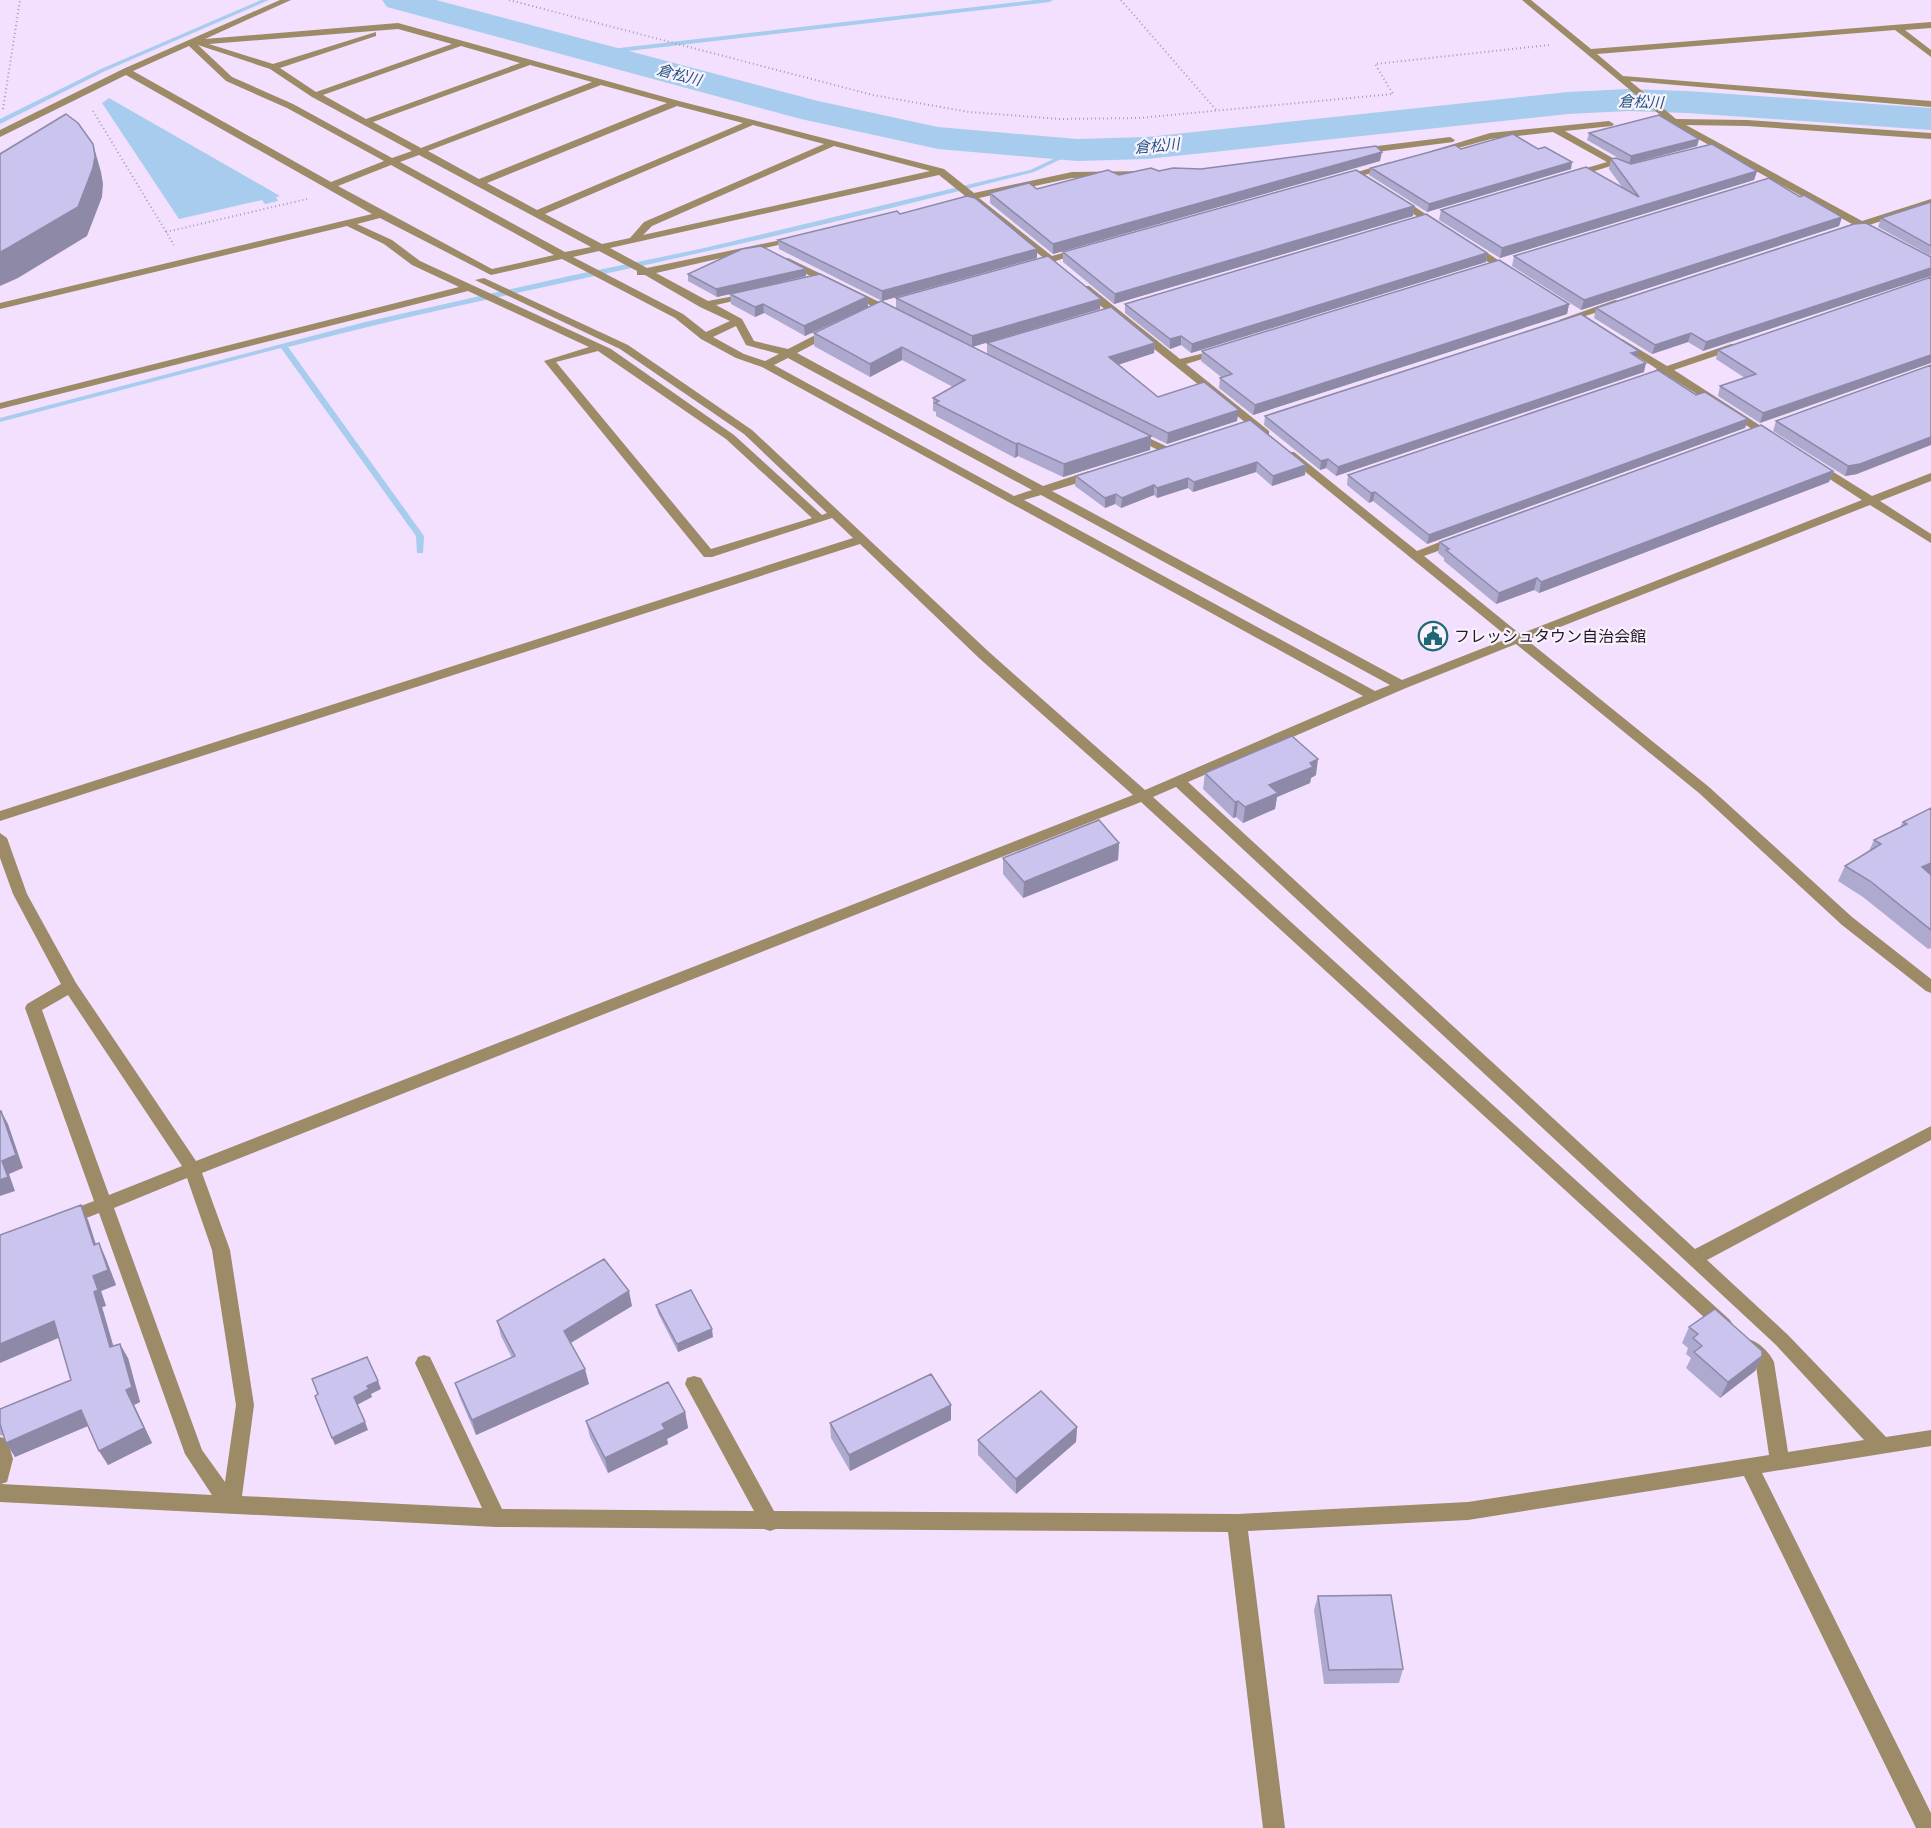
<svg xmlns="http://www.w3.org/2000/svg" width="1931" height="1828" viewBox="0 0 1931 1828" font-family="'Fira Sans','Noto Sans JP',sans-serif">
<rect width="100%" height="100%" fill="#f2e0fe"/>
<path fill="#a8cced" d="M109 98 280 196 276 197 278 201 265 204 262 200 179 219 102 103Z"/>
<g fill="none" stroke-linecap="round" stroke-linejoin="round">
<path fill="#a8cced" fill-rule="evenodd" d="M261 0H269L105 71 0 124V119L101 69Z
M1035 0H1053L1050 2 594 55 591 53 594 51Z
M1075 149 1080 150 1034 172C923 200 811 229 699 253 562 284 424 311 288 347L424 536 423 553H417L416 536 281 348 0 422V418L365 322 569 276 700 249 1030 170Z"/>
<path fill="#a8cced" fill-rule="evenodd" d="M382 0H436L818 101 938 127 1077 139 1147 137 1568 92 1628 89 1687 91 1931 108V130L1687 113 1628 111 1568 114 1147 159 1077 161 938 149 801 119 387 7Z"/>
<path stroke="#a99ab2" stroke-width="2" stroke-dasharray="1 3" stroke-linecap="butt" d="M509 0 873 95 969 112 1060 119 1139 118 1393 94 1375 64 1549 45
M1121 0 1217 111
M3 109 20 0
M93 111 174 245
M166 232 307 199"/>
<path fill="#9d8a67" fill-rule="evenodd" d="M280 0H291L205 39 398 23 679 101 944 169 974 193 1072 172 1149 171 1151 173 1146 176 1072 178 979 198 1052 256 1080 248 1085 251 1050 263 970 200 965 199 964 195 939 175 610 248 647 268 800 236V240L656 273 708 301 755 292V296L716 305 742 319 754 341 788 349 827 329H835V333L797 353 1043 486 1089 471H1097V477L1052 491 1402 680 1509 638 1286 456V452H1294L1417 551 1455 536H1463V542L1424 556 1520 634 1862 500 1811 467V463H1819L1872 496 1931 473V481L1880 501 1931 534V543L1870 505 1527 640 1709 787 1852 917 1931 979V993L1926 991 1842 925 1699 793 1516 644 1406 688 1188 782 1695 1249 1931 1126V1140L1707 1260 1788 1335 1886 1437 1931 1430V1446L1762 1473 1931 1813V1828H1916L1744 1476 1468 1520 1248 1531 1285 1828H1263L1228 1532 776 1529 770 1531 764 1529 496 1527 0 1502V1437L7 1439 13 1459 7 1482 1 1484 212 1495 185 1454 99 1213 66 1226 60 1224 57 1219 60 1214 94 1201 25 1008 27 1004 61 984 13 894 0 858V833L7 838 27 894 76 983 196 1161 1133 795 979 658 860 544 0 821V811L853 538 832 518 712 557H704L544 361 589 347 468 291 0 409V403L459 287 412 265 384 244 347 226 0 309V303L372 214 126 75 0 137V130L123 69ZM398 29 452 44 316 92 280 68 376 36V32L273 64 209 44ZM198 45 270 69 312 97 412 151 392 158 293 104 232 77ZM189 46 226 81 287 108 384 161 331 182 133 71ZM461 46 520 63 366 119 323 95ZM530 65 592 82 421 148 373 122ZM601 85 667 103 479 179 428 151ZM677 106 743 123 537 210 487 183ZM753 125 824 144 644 222 630 238 602 244 545 214ZM834 146 930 171 643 235 652 226ZM419 155 591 247 565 252 400 162ZM391 165 554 255 492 269 338 186ZM380 218 491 275 562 259 675 318 701 339 736 358 762 367 1363 696 1145 790 989 652 752 430 628 345 484 278 475 280 620 349 744 434 827 513 822 515 734 435 611 349 420 261 392 240 357 224ZM599 251 637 271V275H645L700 307 730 321 706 332 683 314 573 257ZM736 326 746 345 779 354 765 361 744 354 713 337ZM598 351 726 439 812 518 711 549 556 362ZM788 358 1032 490 1014 496 774 365ZM1041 495 1390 685 1375 691 1024 500ZM1176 787 1776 1345 1864 1440 1788 1452 1774 1362C1769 1351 1753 1335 1740 1340L1737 1345 1756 1366 1769 1455 1468 1502 1237 1514 774 1511 701 1378 694 1376 687 1378 685 1384 754 1511 502 1509 430 1357 424 1355 418 1357 415 1363 482 1508 242 1496 254 1405 230 1250 202 1173 1141 802 1718 1330 1724 1333 1730 1330 1733 1325 1730 1320 1153 797ZM68 995 182 1166 109 1195 42 1010ZM187 1178 212 1250 236 1405 225 1482 202 1450 114 1208Z
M1522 0H1531L1591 49 1931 22V28L1905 30 1931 50V57L1895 30 1597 54 1623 76 1931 101V107L1630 81 1676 119 1747 120 1931 133V139L1747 126 1686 125 1862 221 1931 199V205L1869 225V229L1843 231V227L1852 224 1671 124Z
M1609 121 1614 124 1612 126 1565 131 1625 165 1620 168 1614 165 1572 178 1567 175 1569 173 1607 162 1553 132 1491 139 1436 154 1431 151 1490 133Z
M1450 137 1455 140 1453 142 1361 154 1356 151 1361 148Z
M1390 162 1393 163V167L1343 181 1338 178Z
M1394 197H1400L1445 227 1436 229 1394 201Z
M1470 243 1474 244 1516 272 1507 274 1466 248V244Z
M788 258 896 310 897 312 888 314 784 263V259Z
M1081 286H1089L1180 359 1225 348V352L1186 364 1269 431V435H1261L1081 290Z
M1615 300 1619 301V305L1564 323 1559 320Z
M1622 339 1667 366 1731 344H1739V348L1674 370 1778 437 1772 440 1768 439 1665 374H1655L1653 372 1657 369 1618 344V340Z
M1134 431 1170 448 1172 450 1166 453 1162 452 1130 436 1128 434Z"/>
</g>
<path fill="#aea9ce" d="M1589 133 1699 139 1697 146 1629 164 1587 140Z
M1461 149 1571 169 1427 212 1369 175 1371 168Z
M1611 159 1631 164 1757 171 1754 180 1500 258 1439 220 1441 210 1622 187 1609 169Z
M1380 161 1053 254 990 203V193L1037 189 1119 175 1159 171 1201 169Z
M1800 197 1842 217 1839 226 1581 310 1512 266 1514 256Z
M1931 202V256L1878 227 1881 218Z
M1414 206 1413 216 1114 304 1063 262V252Z
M900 214 1037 249V258L882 301 779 249 778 240Z
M1854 224 1703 351 1688 342 1652 354 1594 318 1596 308Z
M1487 253 1486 262 1191 353 1181 345 1170 349 1125 313V304Z
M688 274 806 276 717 297 688 281Z
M1931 277 1760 423 1718 396 1720 386 1745 378 1716 359 1718 350Z
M730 294 867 297 868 307 896 309V298L1100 309 972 347 1151 436 1150 450 1063 477 1018 456 1015 458 936 416V412L933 411V398L953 387 902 360 870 377 814 346V333L856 312 805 336 764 313 755 317 731 304Z
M1569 304 1567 314 1253 415 1219 388 1220 378 1221 377 1201 361 1202 351Z
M987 343H1155L1154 353 1118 365 1158 397 1237 421 1167 444 987 354Z
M1637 357 1644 372 1336 476 1326 468 1320 470 1264 425 1265 416Z
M1931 365 1857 474 1845 476 1773 431 1776 421Z
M1696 395 1748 419 1745 428 1427 544 1373 501 1369 503 1347 485 1348 475Z
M1250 420 1306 465 1305 475 1272 486 1256 472 1193 492 1188 488 1157 498 1154 495 1121 508 1115 504 1105 508 1075 486 1076 476Z
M1833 471 1829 482 1539 593 1534 590 1496 604 1444 561V558L1438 553 1440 542Z
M1205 773 1316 775 1311 778 1310 783 1277 797 1275 809 1243 823 1236 817 1233 818 1203 789Z
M1931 808V948L1928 949 1863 897 1838 881 1845 866 1869 851 1874 840 1900 827 1903 822Z
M1119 843 1118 860 1023 898 1003 874V858Z
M88 1220 96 1244 99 1243 106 1259 116 1285 101 1291 106 1306 102 1307 113 1346 128 1358 140 1402 134 1405 152 1443 108 1465 88 1426 15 1457 4 1436 0 1435V1409L71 1380Z
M656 1305 713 1337 678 1352 658 1313Z
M632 1306 571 1343 589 1384 476 1435 460 1398 455 1383 512 1358 501 1336 497 1321Z
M1689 1327 1762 1356 1755 1371 1720 1398 1686 1368 1691 1358 1686 1354 1688 1348 1682 1343Z
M685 1412 688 1428 667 1439 668 1444 608 1473 590 1437 586 1421Z
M951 1420 850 1471 831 1438 830 1423Z
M1077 1427 1076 1442 1016 1494 978 1455V1440Z
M1318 1596 1403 1669 1399 1683 1324 1684 1314 1610Z"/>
<path fill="#8d89a7" d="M1699 139 1697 146 1629 164 1631 156Z
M93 144 101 172 103 184 102 197 87 236 18 278 0 286V252Z
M1382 152 1380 161 1053 254V244Z
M1572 162 1571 169 1427 212 1429 204Z
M1757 171 1754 180 1500 258 1502 248Z
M1414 206 1413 216 1114 304 1115 294Z
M1842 217 1839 226 1581 310 1584 300Z
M1037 249V258L882 301V291Z
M1487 253 1486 262 1191 353 1192 344Z
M1931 268V276L1703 351 1706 342Z
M806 269V276L717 297 716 289Z
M867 297 868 307 805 336 804 326Z
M1101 299 1100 309 972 347V336Z
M763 304 764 313 755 317V307Z
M1569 304 1567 314 1253 415 1255 405Z
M1691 333 1688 342 1652 354 1655 345Z
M1181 336V345L1170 349V339Z
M1155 343 1154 353 1108 368 1109 357Z
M902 347V360L870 377V364Z
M1639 351 1636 359 1631 353Z
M1931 355V363L1760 423 1763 413Z
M1646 363 1644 372 1336 476 1338 467Z
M1239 410 1237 421 1167 444 1168 433Z
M1748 419 1745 428 1427 544 1429 535Z
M1151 436 1150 450 1063 477 1064 464Z
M1931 437V445L1857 474 1845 476 1848 466Z
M1018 443V456L1015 458 1016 444Z
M1328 459 1326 468 1320 470 1321 461Z
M1257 462 1256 472 1193 492 1194 482Z
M1306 465 1305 475 1272 486 1273 476Z
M1833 471 1829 482 1539 593 1541 582Z
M1188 478V488L1157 498V488Z
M1154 485V495L1121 508 1122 498Z
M1375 492 1373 501 1369 503 1371 493Z
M1116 494 1115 504 1105 508V498Z
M1537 578 1534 590 1496 604 1499 593Z
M1318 759 1316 775 1311 778 1310 783 1277 797 1275 809 1243 823 1245 807 1269 785Z
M1238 801 1236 817 1233 818 1235 802Z
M1119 843 1118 860 1023 898 1024 882Z
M1931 863V875L1922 867Z
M1 1111 8 1124 23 1168 9 1174 15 1191 0 1196V1180L2 1161Z
M81 1205 88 1220 101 1261 94 1245Z
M99 1243 106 1259 116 1285 101 1291 106 1306 102 1307 118 1362 110 1347 94 1292 93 1276Z
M629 1291 632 1306 567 1345 564 1331Z
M54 1321 63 1336 0 1363V1344Z
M712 1329 713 1337 678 1352 677 1344Z
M120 1344 128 1358 140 1402 134 1405 152 1443 108 1465 99 1451 126 1390Z
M1762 1356 1755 1371 1720 1398 1728 1382Z
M585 1369 589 1384 476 1435 472 1420Z
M378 1381 381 1389 371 1394 372 1397 357 1405 354 1397 367 1386Z
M951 1405V1420L850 1471 849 1455Z
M81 1410 90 1425 15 1457 6 1443Z
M685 1412 688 1428 667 1439 668 1444 608 1473 605 1458 662 1424Z
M365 1422 368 1430 335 1445 332 1438Z
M1077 1427 1076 1442 1016 1494V1479Z"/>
<path fill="#cac4ef" stroke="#8d89a7" stroke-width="1.5" d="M66 114 78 123 93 144 95 156 93 168 78 207 8 248 0 252V154Z
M1659 115 1699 139 1631 156 1589 133Z
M1513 134 1538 149 1545 147 1572 162 1429 204 1371 168 1455 145 1461 149Z
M1712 144 1757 171 1502 248 1441 210 1586 167 1639 197 1611 159 1616 158 1631 164Z
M1376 146 1382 152 1053 244 990 193 1029 183 1037 189 1108 170 1119 175 1151 168 1159 171 1173 168 1201 169Z
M1356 170 1414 206 1115 294 1063 252Z
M1769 178 1800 197 1804 195 1842 217 1584 300 1514 256Z
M967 196 975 198 1037 249 882 291 778 240 897 211 900 214Z
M1931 202V246L1881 218Z
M1426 214 1487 253 1192 344 1181 336 1170 339 1125 304Z
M1866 223 1931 257V268L1706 342 1691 333 1655 345 1596 308 1854 224Z
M761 246 806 269 716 289 688 274 742 249Z
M1048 256 1101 299 972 336 896 298Z
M1499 260 1569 304 1255 405 1220 378 1232 374 1202 351Z
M820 274 867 297 804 326 763 304 755 307 730 294Z
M1931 277V355L1763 413 1720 386 1756 374 1718 350Z
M881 301 1151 436 1064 464 1018 443 1016 444 935 403 939 401 933 398 965 380 902 347 870 364 814 333Z
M1111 307 1155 343 1109 357 1158 397 1204 382 1239 410 1168 433 987 343Z
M1581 314 1639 351 1631 353 1646 363 1338 467 1328 459 1321 461 1265 416Z
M1931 365V437L1860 464 1848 466 1776 421Z
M1658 370 1696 395 1705 392 1748 419 1429 535 1375 492 1371 493 1348 475Z
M1250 420 1306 465 1273 476 1257 462 1194 482 1188 478 1157 488 1154 485 1122 498 1116 494 1105 498 1076 476Z
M1761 425 1833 471 1541 582 1537 578 1499 593 1446 550 1449 549 1440 542Z
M1292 736 1318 759 1310 763 1313 767 1269 785 1278 793 1245 807 1238 801 1235 802 1205 773Z
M1931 808V863L1922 867 1931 875V930L1870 881 1845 866 1881 844 1874 840 1907 824 1903 822Z
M1099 820 1119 843 1024 882 1003 858Z
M0 1111H1L16 1155 2 1161 8 1177 0 1180Z
M81 1205 94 1245 99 1243 108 1270 93 1276 98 1290 94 1292 110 1347 120 1344 132 1387 126 1390 144 1428 99 1451 81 1410 6 1443 0 1424V1409L71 1380 54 1321 0 1344V1235Z
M604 1259 629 1291 564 1331 585 1369 472 1420 455 1383 515 1356 497 1321Z
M691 1290 712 1329 677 1344 656 1305Z
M1715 1309 1762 1351V1356L1728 1382 1694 1352 1702 1346 1693 1338 1698 1334 1689 1327Z
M367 1357 378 1381 367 1386 369 1389 354 1397 365 1422 332 1438 315 1396 318 1394 312 1379Z
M931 1374 951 1405 849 1455 830 1423Z
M668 1382 685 1412 662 1424 665 1429 605 1458 586 1421Z
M1041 1391 1077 1427 1016 1479 978 1440Z
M1391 1595 1403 1669 1329 1670 1318 1596Z"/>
<defs>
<g id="civic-ring" transform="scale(1.5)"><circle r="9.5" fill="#f9f2fe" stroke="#1d6872" stroke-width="1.5"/><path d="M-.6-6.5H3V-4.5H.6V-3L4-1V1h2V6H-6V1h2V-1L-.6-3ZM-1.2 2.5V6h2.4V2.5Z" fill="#1d6872"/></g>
</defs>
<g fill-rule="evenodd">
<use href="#civic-ring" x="1433" y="636"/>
</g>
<g text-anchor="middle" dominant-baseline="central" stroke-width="4.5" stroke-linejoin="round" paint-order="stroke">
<g font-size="15" font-style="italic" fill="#1f537e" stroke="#f9f2fe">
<text transform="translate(679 75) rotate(15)">倉松川</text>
<text transform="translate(1641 102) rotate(2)">倉松川</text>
<text transform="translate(1157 146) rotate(-5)">倉松川</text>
</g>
<g font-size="16" fill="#221b26" stroke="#f9f2fe" text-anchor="start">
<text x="1454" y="636">フレッシュタウン自治会館</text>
</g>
</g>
</svg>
